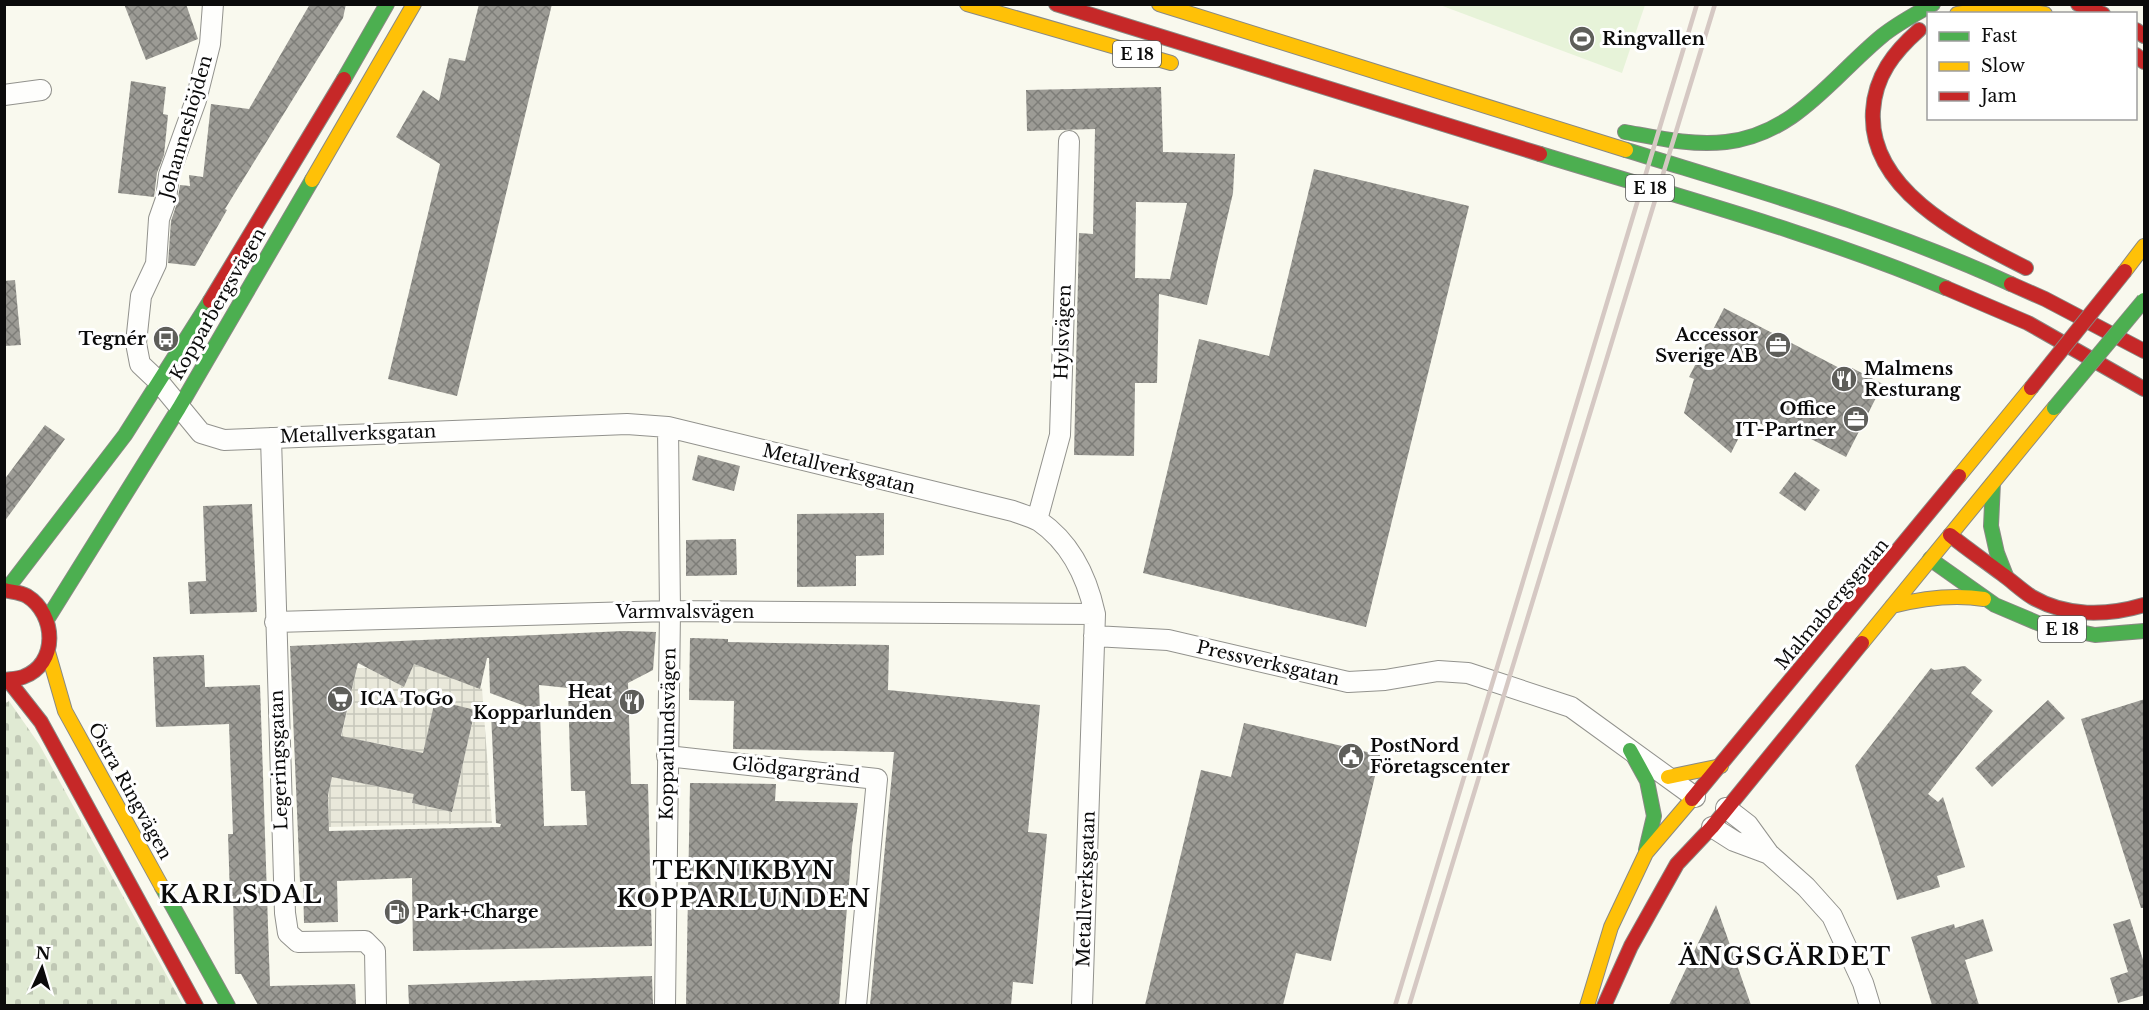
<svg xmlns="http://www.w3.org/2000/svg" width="2149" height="1010" viewBox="0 0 2149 1010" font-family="'Libre Baskerville',serif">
<defs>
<pattern id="cemetery-stones" width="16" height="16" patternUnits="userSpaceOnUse" patternTransform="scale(1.5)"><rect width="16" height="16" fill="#e0ead3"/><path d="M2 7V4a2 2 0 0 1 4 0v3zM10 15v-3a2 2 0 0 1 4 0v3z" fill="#bfc7b4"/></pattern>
<pattern id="plaza-grid" width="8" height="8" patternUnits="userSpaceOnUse" patternTransform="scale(1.5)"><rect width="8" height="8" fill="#e9e8da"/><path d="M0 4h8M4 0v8" fill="none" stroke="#c6c6ba"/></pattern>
<pattern id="building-cross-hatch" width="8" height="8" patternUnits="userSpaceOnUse" patternTransform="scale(1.5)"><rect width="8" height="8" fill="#9c9b95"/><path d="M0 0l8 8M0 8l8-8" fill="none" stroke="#7d7d78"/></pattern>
</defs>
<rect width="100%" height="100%" fill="#f9f9ee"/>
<path fill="url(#cemetery-stones)" d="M9 701 39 744 183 1005H5L4 704Z"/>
<path fill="#e7f3d9" d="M1440 5H1645L1622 73Z"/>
<path fill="url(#plaza-grid)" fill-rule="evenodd" d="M414 664 482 688 492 823 329 827 328 795 357 668H368L404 687ZM435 701 475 710 452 812 412 803ZM361 740 406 749 397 791 353 781Z"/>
<path fill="url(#building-cross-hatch)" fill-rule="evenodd" d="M124 4H186L198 39 146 60Z
M310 4H346L343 18 225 209 227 210 195 266 168 263 171 221 177 203 180 185 190 186 189 175 203 177 211 104 249 109Z
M479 4H552L457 396 388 379 440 164 396 137 423 90 439 101 449 58 465 61Z
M131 81 166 87 163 114 168 115 164 155 157 173 154 197 118 193Z
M1161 87 1163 152 1235 154 1233 193 1207 305 1159 294 1157 383H1135L1134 456 1074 455 1079 233 1093 234 1095 129 1027 131 1026 90ZM1136 202 1187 203 1170 279 1135 278Z
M1314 169 1469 206 1366 627 1143 573 1199 339 1269 356Z
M15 280 21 345 4 346V281Z
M1724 308 1849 373 1852 368 1883 384 1846 457 1770 418 1765 426 1749 418 1731 453 1684 413 1694 379 1689 377Z
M45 425 65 439 4 522V480Z
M698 455 740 466 734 491 692 480Z
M1795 472 1820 490 1805 511 1779 493Z
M252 504 257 612 190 614 188 582 206 581 203 506Z
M884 513V555L856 556V586L797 587V514Z
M736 539 737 575 686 576V540Z
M624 631 656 632 653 670 628 683 631 784H648L652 946 413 951 412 878 337 881 338 922 304 923 303 882H300L290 646ZM487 658H489L490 693 525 706 520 720 491 713 496 823 501 824 500 827 329 831 328 795 332 777 414 794 412 803 452 812 475 710 435 700 423 753 341 736 358 663 404 687 414 664 480 689ZM539 685 568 688 571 791H585L587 825 544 826Z
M690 638 728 639V642L889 645 888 690 1040 705 1028 832 1047 834 1033 984 1013 982 1011 1005H870L894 752 733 749 734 701 689 700Z
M204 655 205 687 260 685 270 986 355 984 356 1005H258L241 974H235L233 896H230L228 834H233L229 724 156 727 153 657Z
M1965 666 1982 680 1971 693 1993 711 1928 794 1938 802 1943 797 1965 867 1937 876 1940 887 1897 900 1855 766 1931 668 1934 670Z
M2145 699V908H2141L2081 719Z
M2048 700 2065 718 1992 787 1975 768Z
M1244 723 1380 755 1331 961 1296 953 1283 1005H1145L1201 770 1231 777Z
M690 783 776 784 775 801 858 803 852 847 839 1005H686Z
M1716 905 1751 1005H1669Z
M1983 919 1993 951 1965 960 1979 1005H1932L1911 937 1954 924 1955 928Z
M2130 919 2145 966V995L2118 1003 2110 978 2128 972 2113 924Z
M652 976 653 1005H409L408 985Z"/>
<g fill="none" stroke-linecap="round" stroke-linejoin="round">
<g stroke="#92928d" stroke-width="22">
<path id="street" d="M213 4 210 44 196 100 169 175 166 199 159 219 156 264 141 296 136 343 140 364 159 382 201 433 224 440 627 424 668 427 1013 511C1021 514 1031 517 1039 521 1071 543 1087 577 1095 614L1082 1006
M4 95 41 90
M271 438 285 913 288 933 298 942 365 941 375 951 376 1006
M1037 520 1060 435 1069 141
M275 622 670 611 1095 614
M1094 636 1168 640 1348 682 1385 680 1438 671 1468 673 1571 707 1695 797
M667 756 877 779 856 1006
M1726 808 1748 825 1769 854 1806 887 1832 916 1863 983 1870 1006
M1712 827 1734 841 1769 854
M665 1006 670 611 668 427"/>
</g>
<g stroke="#898984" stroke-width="16">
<path id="fast" d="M344 79 387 4
M1625 132C1658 138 1692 146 1726 142 1796 134 1832 77 1882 36 1898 23 1916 14 1933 4
M1626 150C1755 190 1887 227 2011 284
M1540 154C1676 196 1815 233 1946 288
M1993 483 1991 526 1997 553 2006 576
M1930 559 1995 605 2040 624 2095 635 2144 631
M7 589 125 435 210 301
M48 618 179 408 312 180
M1630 750 1647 781 1654 816 1646 850
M162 887 228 1006"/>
</g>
<g stroke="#898984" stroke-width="16">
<path id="slow" d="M967 4 1171 63
M1159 4 1626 150
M1957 14 2001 7 2045 14
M312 180 414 4
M2125 271 2144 246
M1959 476 2031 388
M1892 606C1923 598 1952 594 1984 599
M1862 643 2054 408
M48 652 65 711 162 887
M1668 777 1721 766
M1587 1006 1611 927 1646 853 1692 799"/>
</g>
<g stroke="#898984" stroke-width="16">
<path id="jam" d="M1056 4 1540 154
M2078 4 2103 14
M1919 30C1894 52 1875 76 1873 111 1868 191 1965 237 2026 268
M2136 30 2144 36
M2136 55 2144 62
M2011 284 2045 299 2144 351
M1946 288 2028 323 2144 389
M210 301 344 79
M1950 535C1967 549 1985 561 2002 574 2012 581 2021 590 2032 597 2066 617 2107 616 2144 605
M4 590C11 592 20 592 27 596 56 614 59 664 23 677 17 679 10 679 4 680
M8 680 41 722 196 1006
M1692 799 1959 476
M1604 1006 1631 946 1677 864 1712 827 1862 643"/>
</g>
<use href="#street" stroke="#fefefc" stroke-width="20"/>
<use href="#fast" stroke="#4caf50" stroke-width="14"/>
<use href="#slow" stroke="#ffc107" stroke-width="14"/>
<use href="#jam" stroke="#c62828" stroke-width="14"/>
<path stroke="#d5c8c3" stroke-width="4.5" d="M1395 1006 1697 4
M1409 1006 1715 4"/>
<g stroke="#898984" stroke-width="16" stroke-linecap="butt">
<path id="fast-bridge" d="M2054 408 2144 300"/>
</g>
<g stroke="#898984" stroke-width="16" stroke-linecap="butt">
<path id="jam-bridge" d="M2031 388 2125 271"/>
</g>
<use href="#fast-bridge" stroke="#4caf50" stroke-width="14"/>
<use href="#jam-bridge" stroke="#c62828" stroke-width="14"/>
</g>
<defs>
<g id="stadium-disc" transform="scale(1.35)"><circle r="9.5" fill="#5e5e5a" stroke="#fff"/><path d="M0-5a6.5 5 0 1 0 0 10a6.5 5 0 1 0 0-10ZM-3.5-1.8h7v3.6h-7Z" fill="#fff"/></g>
<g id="bus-disc" transform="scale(1.35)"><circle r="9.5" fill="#5e5e5a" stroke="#fff"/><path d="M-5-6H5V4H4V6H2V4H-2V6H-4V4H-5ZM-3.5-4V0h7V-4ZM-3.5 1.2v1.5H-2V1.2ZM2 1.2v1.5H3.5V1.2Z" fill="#fff"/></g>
<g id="office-disc" transform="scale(1.35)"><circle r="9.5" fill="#5e5e5a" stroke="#fff"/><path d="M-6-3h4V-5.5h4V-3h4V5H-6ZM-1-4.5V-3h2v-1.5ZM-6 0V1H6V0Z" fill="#fff"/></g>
<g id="restaurant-disc" transform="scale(1.35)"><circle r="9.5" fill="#5e5e5a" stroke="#fff"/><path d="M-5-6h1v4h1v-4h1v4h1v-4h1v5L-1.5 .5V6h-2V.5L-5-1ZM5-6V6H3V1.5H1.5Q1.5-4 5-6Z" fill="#fff"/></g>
<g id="supermarket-disc" transform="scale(1.35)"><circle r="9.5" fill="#5e5e5a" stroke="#fff"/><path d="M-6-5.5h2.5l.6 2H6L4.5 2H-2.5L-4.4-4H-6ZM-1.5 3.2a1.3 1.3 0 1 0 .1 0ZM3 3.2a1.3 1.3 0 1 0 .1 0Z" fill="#fff"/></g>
<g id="civic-disc" transform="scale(1.35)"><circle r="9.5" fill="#5e5e5a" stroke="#fff"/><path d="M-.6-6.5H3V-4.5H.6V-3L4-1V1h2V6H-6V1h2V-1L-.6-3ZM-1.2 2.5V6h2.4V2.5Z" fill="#fff"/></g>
<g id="fuel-disc" transform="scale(1.35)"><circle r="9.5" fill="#5e5e5a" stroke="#fff"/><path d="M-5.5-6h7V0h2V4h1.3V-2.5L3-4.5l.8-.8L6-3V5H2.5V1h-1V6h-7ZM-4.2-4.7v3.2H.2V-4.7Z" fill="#fff"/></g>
</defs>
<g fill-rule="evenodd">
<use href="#stadium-disc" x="1582" y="39"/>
<use href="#bus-disc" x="166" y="339"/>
<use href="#office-disc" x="1778" y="345"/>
<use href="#restaurant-disc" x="1844" y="379"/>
<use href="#office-disc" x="1856" y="419"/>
<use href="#supermarket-disc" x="340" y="699"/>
<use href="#restaurant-disc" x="632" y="702"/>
<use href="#civic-disc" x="1351" y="756"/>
<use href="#fuel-disc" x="397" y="912"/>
</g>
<g text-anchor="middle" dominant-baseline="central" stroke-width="6" stroke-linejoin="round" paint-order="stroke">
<g fill="#fff" stroke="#545454" stroke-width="1.5">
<rect x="1113" y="41" width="48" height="26" rx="4.5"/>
<rect x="1626" y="175" width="48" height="26" rx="4.5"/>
<rect x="2038" y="616" width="48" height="26" rx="4.5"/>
</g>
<g font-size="16" font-weight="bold" fill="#0b0b0b">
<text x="1137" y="54">E 18</text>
<text x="1650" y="188">E 18</text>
<text x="2062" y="629">E 18</text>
</g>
<g font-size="18" font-weight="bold" fill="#0b0b0b" stroke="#fff" text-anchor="start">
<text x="1602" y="39">Ringvallen</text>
<text x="1758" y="335" text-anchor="end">Accessor<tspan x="1758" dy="21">Sverige AB</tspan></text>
<text x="146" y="339" text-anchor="end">Tegnér</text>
<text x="1864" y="369">Malmens<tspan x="1864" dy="21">Resturang</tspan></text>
<text x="1836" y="409" text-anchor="end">Office<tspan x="1836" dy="21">IT-Partner</tspan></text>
<text x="612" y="692" text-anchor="end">Heat<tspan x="612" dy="21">Kopparlunden</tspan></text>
<text x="360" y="699">ICA ToGo</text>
<text x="1370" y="746">PostNord<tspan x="1370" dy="21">Företagscenter</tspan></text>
<text x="416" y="912">Park+Charge</text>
</g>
<g font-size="18" fill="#0b0b0b" stroke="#fff">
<text transform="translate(186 127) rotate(-74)">Johanneshöjden</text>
<text transform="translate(218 304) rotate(-60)">Kopparbergsvägen</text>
<text transform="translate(1063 332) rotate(-88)">Hylsvägen</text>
<text transform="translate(358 434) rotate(-2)">Metallverksgatan</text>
<text transform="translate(839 469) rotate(14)">Metallverksgatan</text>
<text transform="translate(1832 604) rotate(-50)">Malmabergsgatan</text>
<text x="685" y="612">Varmvalsvägen</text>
<text transform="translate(1268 663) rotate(13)">Pressverksgatan</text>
<text transform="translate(668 734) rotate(-89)">Kopparlundsvägen</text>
<text transform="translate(279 760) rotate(-92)">Legeringsgatan</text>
<text transform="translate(796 770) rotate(6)">Glödgargränd</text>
<text transform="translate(130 791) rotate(61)">Östra Ringvägen</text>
<text transform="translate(1086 889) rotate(-88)">Metallverksgatan</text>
</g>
<g font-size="24" font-weight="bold" letter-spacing="1.5" fill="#0b0b0b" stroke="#fff">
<text x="744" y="870">TEKNIKBYN<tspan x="744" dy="28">KOPPARLUNDEN</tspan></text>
<text x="241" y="894">KARLSDAL</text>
<text x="1785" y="956">ÄNGSGÄRDET</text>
</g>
</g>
<rect width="2149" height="1010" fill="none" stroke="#0b0b0b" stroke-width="12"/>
<rect x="1927" y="12" width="210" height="108" fill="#ffffff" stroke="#9d9d9d" stroke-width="1.5"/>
<rect x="1939" y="32" width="30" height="9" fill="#4caf50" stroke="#9d9d9d" stroke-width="1.5"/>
<text x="1981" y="42" font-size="18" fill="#0b0b0b">Fast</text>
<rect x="1939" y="62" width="30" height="9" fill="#ffc107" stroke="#9d9d9d" stroke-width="1.5"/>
<text x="1981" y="72" font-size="18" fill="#0b0b0b">Slow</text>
<rect x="1939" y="92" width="30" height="9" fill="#c62828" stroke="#9d9d9d" stroke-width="1.5"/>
<text x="1981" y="102" font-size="18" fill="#0b0b0b">Jam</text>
<g transform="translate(42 968) rotate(4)" stroke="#ffffff" stroke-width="4.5" paint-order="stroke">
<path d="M0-4.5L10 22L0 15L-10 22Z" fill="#0b0b0b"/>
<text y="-9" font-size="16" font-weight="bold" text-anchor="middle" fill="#0b0b0b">N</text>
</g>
</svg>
